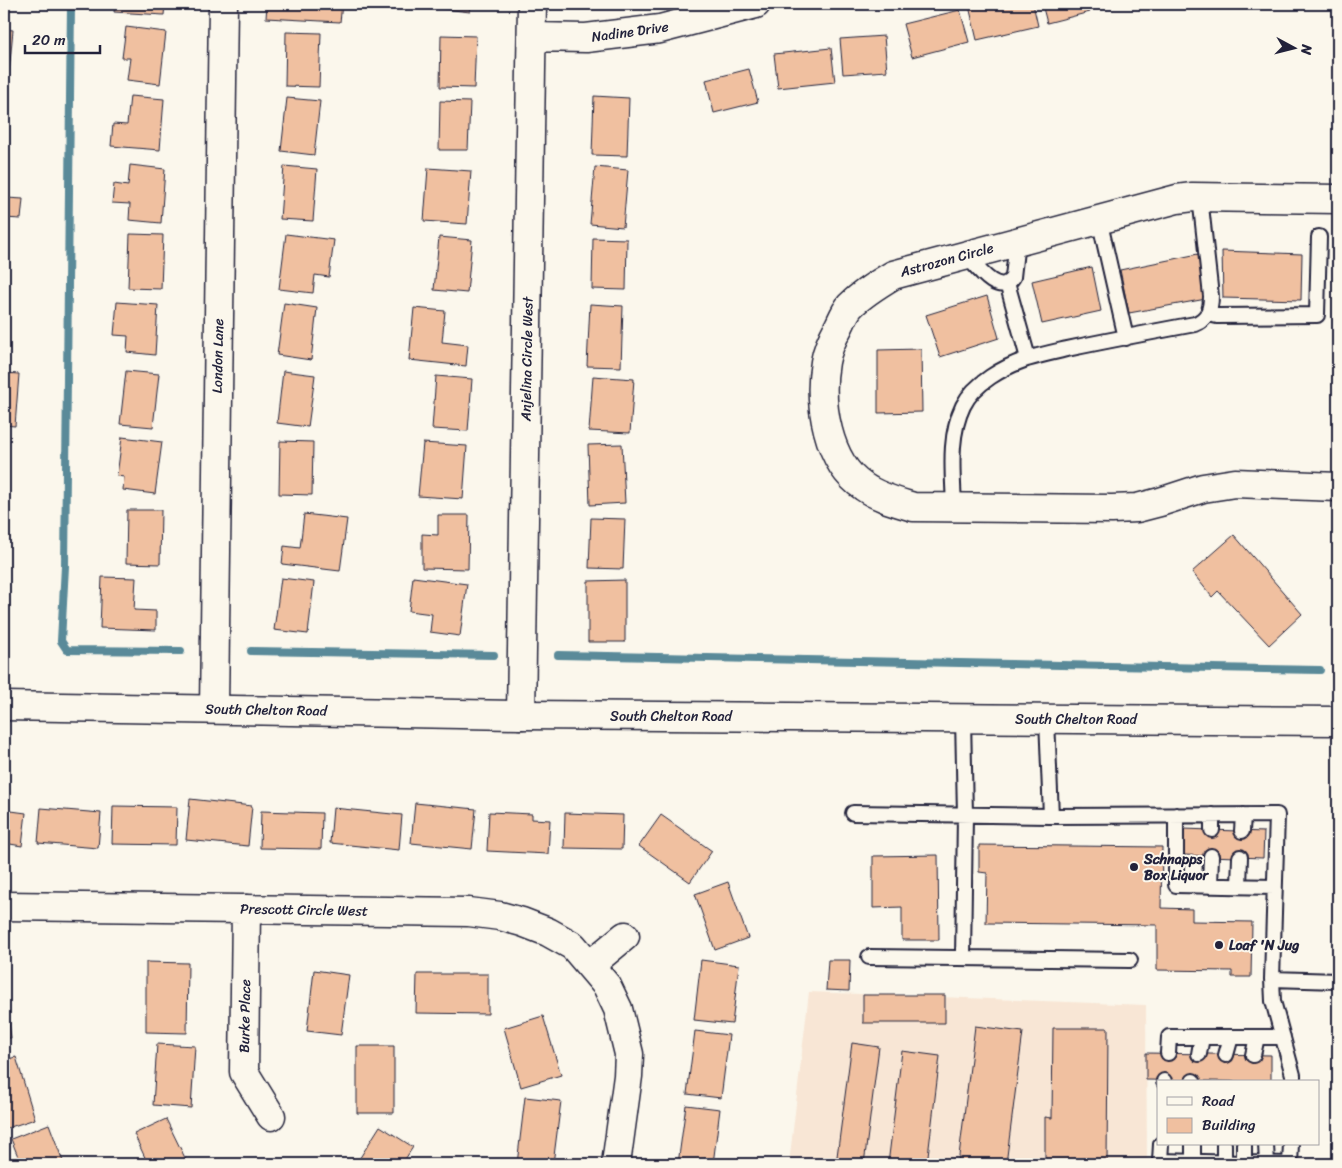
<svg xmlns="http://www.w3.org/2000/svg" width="1342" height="1168" viewBox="0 0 1342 1168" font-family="Sriracha,sans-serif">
<rect width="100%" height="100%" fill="#fbf7ec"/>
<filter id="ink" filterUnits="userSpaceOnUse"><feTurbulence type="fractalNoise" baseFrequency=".02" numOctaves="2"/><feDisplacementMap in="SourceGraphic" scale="10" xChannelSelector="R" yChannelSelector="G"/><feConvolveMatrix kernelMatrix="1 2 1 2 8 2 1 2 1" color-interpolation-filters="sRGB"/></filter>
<g filter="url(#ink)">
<path fill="#f8e6d5" d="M809 992 1146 1005 1147 1164H789Z"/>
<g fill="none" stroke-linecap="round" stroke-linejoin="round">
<path stroke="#5a8a99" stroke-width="8" d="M71 4 65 566 61 641 67 650 181 651
M251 651 494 655
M558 655 1320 670"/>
</g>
<path fill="#f0c0a0" stroke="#22223b" d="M115 4H165L164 15 114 12Z
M267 4H342L340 22 266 18Z
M436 4H471L470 12 436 8Z
M978 4H1033L1038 26 977 40 969 6Z
M1042 4H1088L1090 12 1047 23Z
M960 10 969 42 912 57 903 24Z
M126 27 166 32 160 84 127 80 130 58H122Z
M4 29 13 30 8 84H4Z
M286 32 321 33 319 87 285 86Z
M441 35 476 36 474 88 440 87Z
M884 36 887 71 843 74 840 39Z
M831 48 835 82 778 88 774 54Z
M749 69 758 102 714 113 706 80Z
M4 96H7L5 150H4Z
M130 96 164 99 160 150 111 146 113 124 127 125Z
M594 96 629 98 627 156 592 155Z
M287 98 320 101 314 155 281 151Z
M440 101 470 102 468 150H439Z
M130 165 165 169 161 223 129 220 130 204 112 203 114 184 128 186Z
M4 166H9L7 198 23 199 21 219 4 218Z
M284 166 317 169 313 221 280 219Z
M595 167 628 170 623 227 590 224Z
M428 168 471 171 467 224 424 221Z
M130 234 163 235 161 289 128 288Z
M286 234 334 240 329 277 315 275 313 293 279 289Z
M4 236H9L4 277Z
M439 237 472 240 467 293 434 290Z
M593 238 627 239 626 290 592 289Z
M1222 251 1302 254 1301 300 1223 298Z
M1198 254 1206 299 1129 313 1120 270Z
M1092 267 1101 311 1042 324 1032 281Z
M987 296 999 338 940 357 926 315Z
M117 302 158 305 155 355 127 352 128 336 114 335Z
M284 303 317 308 311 360 277 355Z
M4 304H8L7 356H4Z
M590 304 623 306 621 367 587 366Z
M414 308 445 311 442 342 468 345 466 366 409 360Z
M921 349 922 412 878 413V350Z
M126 371 159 374 153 427 120 424Z
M283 371 315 375 308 427 277 423Z
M4 373 19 374 15 426 4 425Z
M436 376 472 379 468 431 432 429Z
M593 376 634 379 630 433 589 431Z
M122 437 162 442 155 494 123 490 124 477 117 476Z
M280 441 313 442 312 495 279 494Z
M423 443 467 446 463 499 418 496Z
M622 444 625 503 590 505 588 445Z
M127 510H161L160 564 126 563Z
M304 514 347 519 340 571 282 564 284 546 300 548Z
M438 515H469L468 569 422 568V534L438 535Z
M591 518 625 519 623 569 589 568Z
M1234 535 1302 614 1269 645 1218 591 1212 597 1192 572Z
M102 577 136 578 134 610 156 611V630L100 628Z
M413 577 467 584 460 636 430 632 432 614 409 611Z
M281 578 314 582 308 634 274 630Z
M625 580V642H588V581Z
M190 799 252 806 248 846 186 840Z
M415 803 476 809 472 849 411 843Z
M113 806 177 807 176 845 112 844Z
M41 808 101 813 98 848 38 843Z
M333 808 402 815 399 850 330 843Z
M4 810 26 813 22 846 4 843Z
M261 811 322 813 321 849 260 848Z
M489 812 532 814V819L550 820 548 854 487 851Z
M565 813 623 815 622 849 564 848Z
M661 815 712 851 690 882 639 846Z
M1184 829 1264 832 1263 858 1183 855Z
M979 845 1162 847 1161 908 1192 909V921L1252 922 1251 977H1232V971L1157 970V925L986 923 987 873 979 872Z
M938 855 939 940H902V907L873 908V856Z
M728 882 748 938 715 950 695 894Z
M701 960 739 965 732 1024 694 1020Z
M828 960H850L849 991 826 990Z
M146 962 188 963 187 1033 146 1032Z
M314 970 349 975 341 1035 307 1031Z
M417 974H488V1014L416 1013Z
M4 982 11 1038H4Z
M863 995H945V1023H863Z
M543 1016 561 1075 521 1087 504 1028Z
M975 1026 1023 1032 1006 1164H958Z
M1053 1028H1108L1107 1164H1045V1117L1052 1118Z
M695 1031 729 1035 721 1098 687 1094Z
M852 1043 879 1047 864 1164H836Z
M157 1044 195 1046 191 1108 153 1105Z
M357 1046H394V1113H357Z
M902 1051 940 1056 927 1164H888Z
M1146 1053 1271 1055V1082L1146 1080Z
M16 1057 35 1119 4 1129V1060Z
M525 1097 561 1101 553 1164H517Z
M686 1105 720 1109 713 1164H678Z
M166 1119 188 1164H148L134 1134Z
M49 1124 64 1164H21L11 1139Z
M380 1126 413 1147 402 1164H356Z"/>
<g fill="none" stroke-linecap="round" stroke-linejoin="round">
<g stroke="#22223b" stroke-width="18">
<path id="service" d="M1099 219 1126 338
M966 255C976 266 999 299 1013 277L1017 241
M1007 283 1028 358
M1208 314 1217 316 1317 315 1319 237
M954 507C953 474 948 437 963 406 974 383 1004 367 1027 359 1040 355 1054 352 1067 349 1110 340 1152 332 1195 324 1208 319 1211 309 1211 296L1200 197
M1047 719 1051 816 1277 815 1272 979 1338 981
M853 813 1051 816
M1176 815V885L1274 887
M1212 830V815
M1242 831 1243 815
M1210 886 1211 856
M1239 886 1240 857
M869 957 1130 960
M963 958 965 815 963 718
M1272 979 1273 1001 1293 1075V1082
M1168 1053 1169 1037H1283
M1199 1054 1202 1037
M1226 1055 1231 1037
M1253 1055 1257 1037
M1193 1081V1082
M1164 1082V1081
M1161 1144 1160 1161 1290 1164
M1193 1144V1161
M1266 1144 1267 1164
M1224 1162V1144
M1244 1163V1144
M1290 1164 1291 1144"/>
</g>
<g stroke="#22223b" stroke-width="31">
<path id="minor" d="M532 37 586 38 660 29 756 4
M1338 199 1193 197 1177 199 893 275C878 284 863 293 850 306 845 312 842 320 839 326 833 337 827 350 825 362 818 402 827 463 864 487 878 497 897 502 913 507L1112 509 1137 508 1160 502 1203 488 1235 483 1338 487
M214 709 223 4
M521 715 532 4
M4 906 469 912 500 916 522 922 548 932 573 946 607 986 618 1009 629 1054 628 1076 616 1164
M246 909 244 1072 271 1116
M590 965 625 936"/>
</g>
<g stroke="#22223b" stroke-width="31">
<path id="secondary" d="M4 706 521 715 1338 721"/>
</g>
<use href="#service" stroke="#fbf7ec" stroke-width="14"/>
<use href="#minor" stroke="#fbf7ec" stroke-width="28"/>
<use href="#secondary" stroke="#fbf7ec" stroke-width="28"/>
</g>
</g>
<g fill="#22223b" stroke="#fbf7ec" stroke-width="2">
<circle cx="1134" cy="867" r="5"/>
<circle cx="1219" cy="945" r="5"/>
</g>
<g text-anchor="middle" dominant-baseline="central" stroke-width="4" stroke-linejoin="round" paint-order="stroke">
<g font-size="14" fill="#22223b" stroke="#fbf7ec">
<text transform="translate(630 32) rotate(-8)">Nadine Drive</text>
<text transform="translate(947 260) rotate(-15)">Astrozon Circle</text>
<text transform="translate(218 356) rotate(-89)">London Lane</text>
<text transform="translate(527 359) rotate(-89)">Anjelina Circle West</text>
<text transform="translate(266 710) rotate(1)">South Chelton Road</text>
<text x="671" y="716">South Chelton Road</text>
<text x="1076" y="719">South Chelton Road</text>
<text transform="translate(304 910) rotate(1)">Prescott Circle West</text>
<text transform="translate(245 1016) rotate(-89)">Burke Place</text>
</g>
<g font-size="14" font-weight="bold" fill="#22223b" stroke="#fbf7ec" text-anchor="start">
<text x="1144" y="859">Schnapps<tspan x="1144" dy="16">Box Liquor</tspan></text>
<text x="1229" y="945">Loaf 'N Jug</text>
</g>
</g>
<rect width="1342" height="1168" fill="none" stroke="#fbf7ec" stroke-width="20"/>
<rect x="10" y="10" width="1322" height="1148" fill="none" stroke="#22223b" stroke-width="2" filter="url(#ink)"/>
<rect x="1157" y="1080" width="162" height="65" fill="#fbf7ec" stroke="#a4a2a5"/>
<rect x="1167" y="1097" width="25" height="8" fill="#fbf7ec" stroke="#a4a2a5"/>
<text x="1202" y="1106" font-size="15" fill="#22223b">Road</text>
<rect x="1167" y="1118" width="25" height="15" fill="#f0c0a0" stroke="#a4a2a5"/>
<text x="1202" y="1130" font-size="15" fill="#22223b">Building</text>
<g transform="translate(1294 48) rotate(97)" stroke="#fbf7ec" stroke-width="4" paint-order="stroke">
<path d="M0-4L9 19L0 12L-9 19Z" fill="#22223b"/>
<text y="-8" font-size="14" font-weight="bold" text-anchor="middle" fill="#22223b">N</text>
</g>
<path d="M25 45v8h75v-8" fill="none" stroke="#22223b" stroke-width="2.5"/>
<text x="32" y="45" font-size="15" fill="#22223b" stroke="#fbf7ec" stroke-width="4" paint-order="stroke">20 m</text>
</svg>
